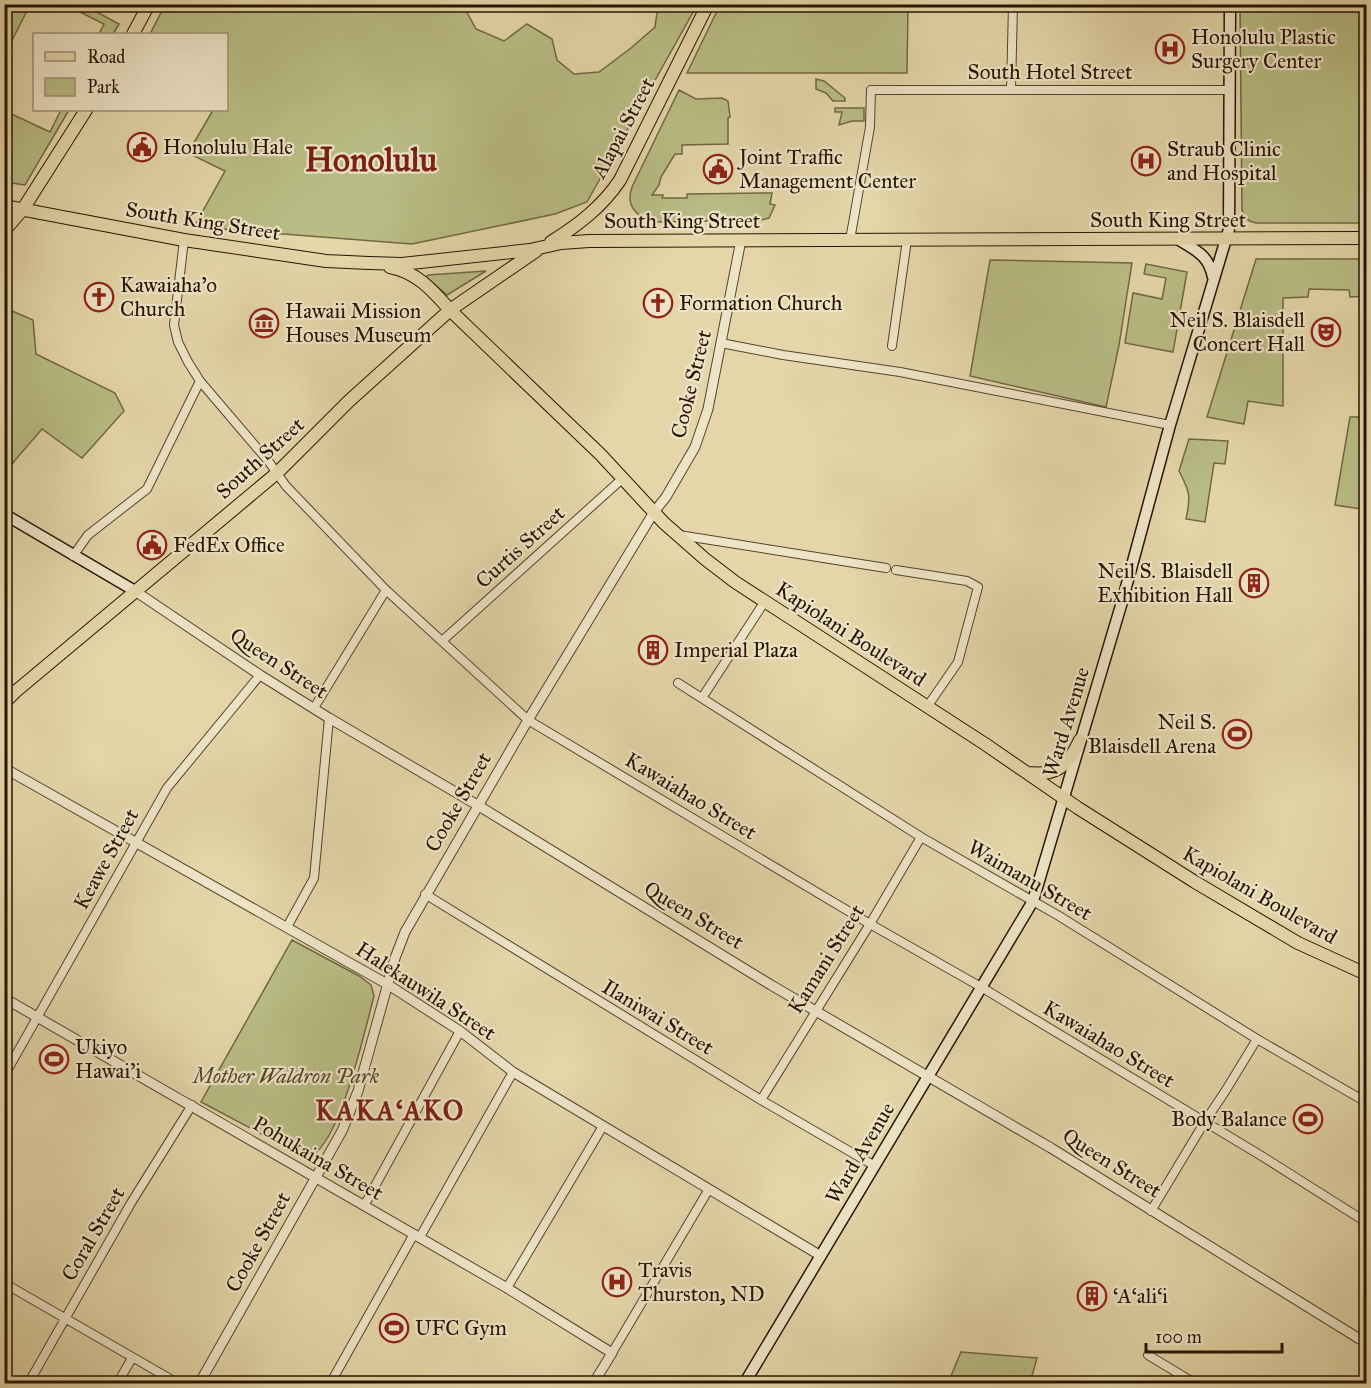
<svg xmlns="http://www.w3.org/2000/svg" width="1371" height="1388" viewBox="0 0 1371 1388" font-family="'IM FELL Great Primer',serif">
<rect width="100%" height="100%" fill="#e4d6a9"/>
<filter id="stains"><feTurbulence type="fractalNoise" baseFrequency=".00333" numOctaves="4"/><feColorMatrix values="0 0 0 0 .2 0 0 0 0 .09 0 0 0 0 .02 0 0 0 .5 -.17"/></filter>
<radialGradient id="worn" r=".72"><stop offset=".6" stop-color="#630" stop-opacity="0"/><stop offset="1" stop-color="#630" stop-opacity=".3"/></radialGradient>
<path fill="#b9bd85" stroke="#706842" stroke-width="1.5" d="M5 4 30 5 5 54 4 5Z
M66 5H84L119 24 113 34H99L104 24Z
M165 5H463L476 29 504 41 527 24 552 39 557 60 574 74 599 72 631 48 655 27 658 5H697L587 202 555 214 412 244 194 227 225 171 188 153 213 110H226V34H150Z
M720 5H908L907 73H687Z
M1240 5H1366V223H1256C1248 222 1244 218 1242 210Z
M816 79 824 81 845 98V101H833L826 93 816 89Z
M679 90 696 99 722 98 728 101 730 117 728 118V144L682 145V154H675L661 177 659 185 652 195H663L662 198H687V194L772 193 770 204 775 205 769 218 761 220 654 222C637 217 625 206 632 187Z
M835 108H864V121H852L839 125 842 112H835Z
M61 110H69L25 185 5 182V111L50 132Z
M1256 259H1366V296L1350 297 1349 290 1309 289 1308 297 1283 298V406L1248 401 1244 424 1207 417Z
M990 260 1132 263 1119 345 1106 407 970 376Z
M1146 264 1187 272 1173 352 1125 343 1133 293 1162 299 1166 278 1144 274Z
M486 271 447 295 426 277 428 275Z
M5 308 33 320 36 354 115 393 124 411 82 458 42 429 5 472Z
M1350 417H1366V483L1361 509 1335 505Z
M1189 439 1228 441 1225 464 1214 463 1205 522 1186 519C1191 496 1190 492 1179 471Z
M292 940 359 976 371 985 374 996C365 1029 341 1140 312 1155 307 1158 303 1156 299 1154L201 1102Z
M961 1352 1037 1358 1030 1383H948Z"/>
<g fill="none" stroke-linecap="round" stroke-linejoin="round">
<g stroke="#56442a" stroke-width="10">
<path id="minor" d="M1011 90 1013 4
M184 240 174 325 178 342 188 362 200 381 269 462 286 486 386 590 528 720 870 924 981 987 1260 1155 1366 1222
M850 240 870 127 871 90H1230
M721 343 783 355 900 372 1170 425
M892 346 907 240
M679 535 886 568
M73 556 88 535 147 489 200 381
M896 570 967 581 978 587 958 662 927 707
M442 641 622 479
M678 683 921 837 1059 916 1257 1039 1366 1102
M4 684 15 692
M702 698 765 601
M314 708 386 590
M425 894 761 1100 875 1166
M287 927 314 878 329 718
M4 1076 167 788 260 675
M761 1100 870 924 921 837
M364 1206 460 1031
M1151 1211 1204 1123 1226 1090 1257 1039
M420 1237 513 1072
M4 1283 179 1384
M507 1288 603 1126
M612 1353 709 1189
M1148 1355 1196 1384
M28 1384 131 1203 192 1105
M117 1384 132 1358
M330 1384 414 1234"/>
</g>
<g stroke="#56442a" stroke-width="11">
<path id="tertiary" d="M135 591 260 675 329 718 479 806 771 985 1051 1148 1366 1343
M4 768 387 984 460 1031 513 1072 821 1256
M4 998 507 1288 612 1353 593 1384
M199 1384 342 1131 358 1091 395 958 405 932 528 720 654 512 666 497 695 447 708 409 741 240"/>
</g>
<g stroke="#271400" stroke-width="13">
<path id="secondary" d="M1178 239C1196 251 1208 254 1213 277
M4 514 135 591
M744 1384 1033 901 1122 602 1170 425 1229 229 1230 4"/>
</g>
<g stroke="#271400" stroke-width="14">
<path id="primary" d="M133 34 149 4
M4 206 184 240 326 261 369 263 402 264 530 250 561 243 589 241 1366 238
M4 231 23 209 86 110
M551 242C578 225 602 207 620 180L708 4
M390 267C417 272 433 291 450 310L601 455 664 523 705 559 735 582 985 744 1078 808 1195 882 1298 943 1366 974
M4 703 15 692 277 473 349 401 450 310 536 251
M1028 773C1057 776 1068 766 1080 740"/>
</g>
<use href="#minor" stroke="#ede4c7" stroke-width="8"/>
<use href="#tertiary" stroke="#ede4c7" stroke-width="9"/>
<use href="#secondary" stroke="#ede4c7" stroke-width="10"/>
<use href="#primary" stroke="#e4d6a9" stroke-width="12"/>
</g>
<defs>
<g id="hospital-ring" transform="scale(1.5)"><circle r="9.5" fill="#ede4c7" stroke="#8f2418" stroke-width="1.5"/><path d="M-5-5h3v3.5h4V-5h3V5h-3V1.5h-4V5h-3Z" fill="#8f2418"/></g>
<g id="civic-ring" transform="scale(1.5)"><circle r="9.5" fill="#ede4c7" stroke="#8f2418" stroke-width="1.5"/><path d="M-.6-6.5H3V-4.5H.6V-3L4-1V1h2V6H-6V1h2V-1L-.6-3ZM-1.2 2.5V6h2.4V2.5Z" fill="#8f2418"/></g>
<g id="church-ring" transform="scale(1.5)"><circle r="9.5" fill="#ede4c7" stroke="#8f2418" stroke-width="1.5"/><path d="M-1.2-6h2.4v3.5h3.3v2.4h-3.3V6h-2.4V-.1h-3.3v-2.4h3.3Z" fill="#8f2418"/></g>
<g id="museum-ring" transform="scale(1.5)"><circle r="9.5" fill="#ede4c7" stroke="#8f2418" stroke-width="1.5"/><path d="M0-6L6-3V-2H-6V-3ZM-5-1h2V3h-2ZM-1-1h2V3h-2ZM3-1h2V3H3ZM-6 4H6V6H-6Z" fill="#8f2418"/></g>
<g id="theatre-ring" transform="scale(1.5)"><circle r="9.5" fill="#ede4c7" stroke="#8f2418" stroke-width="1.5"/><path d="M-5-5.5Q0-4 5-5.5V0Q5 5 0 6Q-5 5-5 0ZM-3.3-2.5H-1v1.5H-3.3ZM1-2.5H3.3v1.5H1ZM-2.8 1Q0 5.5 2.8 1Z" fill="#8f2418"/></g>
<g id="building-ring" transform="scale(1.5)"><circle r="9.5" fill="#ede4c7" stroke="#8f2418" stroke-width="1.5"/><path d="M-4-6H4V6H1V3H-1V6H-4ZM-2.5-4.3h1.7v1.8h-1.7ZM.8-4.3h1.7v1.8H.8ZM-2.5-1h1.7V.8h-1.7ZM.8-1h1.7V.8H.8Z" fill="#8f2418"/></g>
<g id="stadium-ring" transform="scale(1.5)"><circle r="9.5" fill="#ede4c7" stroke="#8f2418" stroke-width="1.5"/><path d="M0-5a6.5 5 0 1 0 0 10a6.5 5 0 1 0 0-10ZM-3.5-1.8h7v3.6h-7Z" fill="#8f2418"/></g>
</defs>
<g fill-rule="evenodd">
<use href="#hospital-ring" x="1170" y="49"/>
<use href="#civic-ring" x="142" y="147"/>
<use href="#hospital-ring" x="1146" y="161"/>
<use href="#civic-ring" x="718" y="169"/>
<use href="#church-ring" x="99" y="297"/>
<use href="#church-ring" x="658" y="303"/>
<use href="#museum-ring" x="264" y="323"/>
<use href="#theatre-ring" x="1326" y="332"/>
<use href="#civic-ring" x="152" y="545"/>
<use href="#building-ring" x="1254" y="583"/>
<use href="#building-ring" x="653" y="650"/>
<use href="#stadium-ring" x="1237" y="734"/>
<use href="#stadium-ring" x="54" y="1059"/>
<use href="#stadium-ring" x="1308" y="1119"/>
<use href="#hospital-ring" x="617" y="1282"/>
<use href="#building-ring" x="1092" y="1296"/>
<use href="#stadium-ring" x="394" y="1328"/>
</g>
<g text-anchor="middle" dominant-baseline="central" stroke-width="4.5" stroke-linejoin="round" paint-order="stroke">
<g font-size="21" fill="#271400" stroke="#ede4c7" text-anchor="start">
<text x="1191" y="37">Honolulu Plastic<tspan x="1191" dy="24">Surgery Center</tspan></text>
<text x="163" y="147">Honolulu Hale</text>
<text x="1167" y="149">Straub Clinic<tspan x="1167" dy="24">and Hospital</tspan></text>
<text x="739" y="157">Joint Traffic<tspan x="739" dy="24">Management Center</tspan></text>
<text x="120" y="285">Kawaiaha'o<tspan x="120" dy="24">Church</tspan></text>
<text x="679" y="303">Formation Church</text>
<text x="285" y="311">Hawaii Mission<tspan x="285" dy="24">Houses Museum</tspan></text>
<text x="1305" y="320" text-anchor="end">Neil S. Blaisdell<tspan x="1305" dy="24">Concert Hall</tspan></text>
<text x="173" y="545">FedEx Office</text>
<text x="1233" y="571" text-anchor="end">Neil S. Blaisdell<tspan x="1233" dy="24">Exhibition Hall</tspan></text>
<text x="674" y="650">Imperial Plaza</text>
<text x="1216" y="722" text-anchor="end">Neil S.<tspan x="1216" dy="24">Blaisdell Arena</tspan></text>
<text x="75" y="1047">Ukiyo<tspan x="75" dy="24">Hawai'i</tspan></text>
<text x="1287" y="1119" text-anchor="end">Body Balance</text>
<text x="638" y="1270">Travis<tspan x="638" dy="24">Thurston, ND</tspan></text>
<text x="1113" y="1296">‘A‘ali‘i</text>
<text x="415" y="1328">UFC Gym</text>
</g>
<g font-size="21" fill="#271400" stroke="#ede4c7">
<text x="1050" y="72">South Hotel Street</text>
<text transform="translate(623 128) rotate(-62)">Alapai Street</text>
<text x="1168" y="220">South King Street</text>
<text transform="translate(203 221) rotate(9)">South King Street</text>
<text x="682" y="221">South King Street</text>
<text transform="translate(691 384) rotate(-76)">Cooke Street</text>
<text transform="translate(260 458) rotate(-42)">South Street</text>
<text transform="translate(520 547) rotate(-42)">Curtis Street</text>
<text transform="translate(851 634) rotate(33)">Kapiolani Boulevard</text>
<text transform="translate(279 663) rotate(33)">Queen Street</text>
<text transform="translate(1066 722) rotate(-73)">Ward Avenue</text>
<text transform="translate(691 796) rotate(31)">Kawaiahao Street</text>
<text transform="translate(458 802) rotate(-60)">Cooke Street</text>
<text transform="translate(106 859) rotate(-61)">Keawe Street</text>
<text transform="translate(1030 880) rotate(30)">Waimanu Street</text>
<text transform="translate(1260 895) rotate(30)">Kapiolani Boulevard</text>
<text transform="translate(694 915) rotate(31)">Queen Street</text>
<text transform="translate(826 959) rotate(-58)">Kamani Street</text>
<text transform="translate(426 991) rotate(33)">Halekauwila Street</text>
<text transform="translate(658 1017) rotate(31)">Ilaniwai Street</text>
<text transform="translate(1109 1044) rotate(31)">Kawaiahao Street</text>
<text transform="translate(860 1153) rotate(-59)">Ward Avenue</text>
<text transform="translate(318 1158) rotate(30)">Pohukaina Street</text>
<text transform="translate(1112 1163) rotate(32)">Queen Street</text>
<text transform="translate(93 1234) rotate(-60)">Coral Street</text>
<text transform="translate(258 1242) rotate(-61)">Cooke Street</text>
</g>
<g font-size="21" font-style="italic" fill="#534728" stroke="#ede4c7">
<text x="286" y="1076">Mother Waldron Park</text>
</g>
<g font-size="27" font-weight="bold" letter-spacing="1.5" fill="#7a1f14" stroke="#ede4c7">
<text x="390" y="1110">KAKA‘AKO</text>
</g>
<g font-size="33" font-weight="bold" fill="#7a1f14" stroke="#ede4c7">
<text x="371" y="160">Honolulu</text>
</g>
</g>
<rect width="1371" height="1388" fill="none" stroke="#e4d6a9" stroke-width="24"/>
<rect x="6" y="6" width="1359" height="1376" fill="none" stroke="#271400" stroke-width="3"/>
<rect x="12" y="12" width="1347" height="1364" fill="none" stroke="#271400" stroke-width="1.5"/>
<rect x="33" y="33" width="195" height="78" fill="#ede4c7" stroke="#9e9177" stroke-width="1.5"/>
<rect x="45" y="52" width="30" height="9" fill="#e4d6a9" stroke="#9e9177" stroke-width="1.5"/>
<text x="87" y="63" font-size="18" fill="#271400">Road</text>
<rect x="45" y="78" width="30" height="18" fill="#b9bd85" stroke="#9e9177" stroke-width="1.5"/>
<text x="87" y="93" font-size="18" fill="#271400">Park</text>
<path d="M1146 1343v9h136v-9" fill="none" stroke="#271400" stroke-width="3"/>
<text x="1155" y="1343" font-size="18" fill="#271400" stroke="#ede4c7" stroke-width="4.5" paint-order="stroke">100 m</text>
<rect width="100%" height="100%" filter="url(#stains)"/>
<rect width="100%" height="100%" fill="url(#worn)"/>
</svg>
